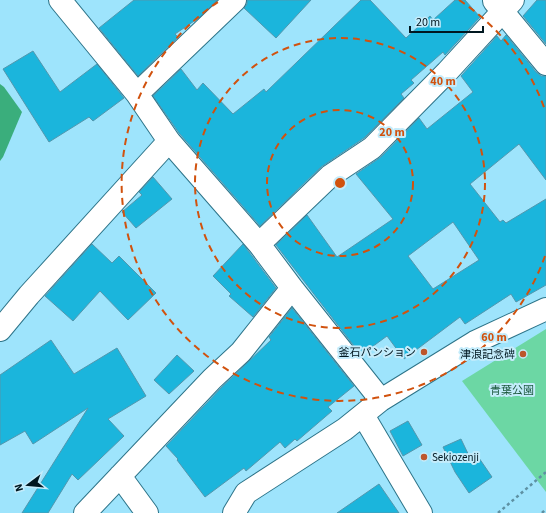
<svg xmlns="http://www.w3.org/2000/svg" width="546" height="513" viewBox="0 0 546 513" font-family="'Source Sans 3','Noto Sans JP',sans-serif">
<rect width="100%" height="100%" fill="#9ee4fc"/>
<path fill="#6cd7a4" d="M546 329V492L462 381Z"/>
<path fill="#3aae7c" d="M0 84 4 87 22 112 3 157 0 161Z"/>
<path fill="#1bb5dc" stroke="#5297ae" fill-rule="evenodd" d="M134 0H217L200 17 175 34 178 37 138 76 99 28Z
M247 0H311L276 38 244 8 247 4Z
M361 0H370L406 38 430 16 433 20 455 0H465L480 17 445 55 443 52 411 80 414 83 401 94 404 98 364 138 321 167 260 226 179 133 153 96 181 69 197 90 203 83 233 114 264 89 266 92Z
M537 0H546V44L523 16Z
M506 35 536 72 541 76H546V180L519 144 470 184 500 222 503 220 506 223 546 199V285L516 302 511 294 465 324 460 317 404 359 387 336 361 355 276 245 307 215 337 257 393 219 356 174 381 157 419 118 427 129 473 92 461 76 497 36 501 41ZM453 222 479 260 433 289 408 256Z
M33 51 60 92 97 64 124 98 93 121 89 117 49 142 3 69Z
M153 177 172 199 136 228 122 212 142 195 139 192Z
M92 244 112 263 119 256 156 293 128 320 100 291 73 321 45 296Z
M243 244 276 288 253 317 229 296 231 294 213 276Z
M292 308 354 386 328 407 332 411 297 441 295 439 285 448 280 442 246 471 244 468 205 497 177 460 178 459 166 446 221 388 271 340 269 337Z
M51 340 74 374 117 348 146 396 108 419 124 436 78 480 72 474 48 513H22L88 408 33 444 25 431 0 445V375Z
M177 355 194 371 169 394 154 380Z
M408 421 422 445 403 456 390 431Z
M461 439 472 462 479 458 492 477 469 493 455 472 443 447Z
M379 484 399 513H337Z"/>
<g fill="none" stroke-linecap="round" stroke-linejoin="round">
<g stroke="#2d7489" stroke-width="24">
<path id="minor" d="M60 0 137 94 169 141 259 244 292 288 381 400
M494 1 546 64
M137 94 235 0
M259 244 330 176 372 148 447 72 513 0
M0 330 29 295 169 141
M363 415 421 513
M120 476 147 513
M85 513 212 379 241 352 292 288
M234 513 246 493 345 429 381 400 475 342 546 309"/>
</g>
<path stroke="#5e91a3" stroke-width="2.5" stroke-dasharray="3 3" stroke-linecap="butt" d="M498 513 546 472
M542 513 546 509"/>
<use href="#minor" stroke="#fff" stroke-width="22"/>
</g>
<g fill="none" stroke="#d1520e" stroke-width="2" stroke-dasharray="7 5">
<circle cx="340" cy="183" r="73"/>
<circle cx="340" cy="183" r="145"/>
<path d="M545 256A218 218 0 1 1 221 0M459 0A218 218 0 0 1 545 110"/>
</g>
<g fill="#bd562c" stroke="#c4ecfb" stroke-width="1.5">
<circle cx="424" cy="352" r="4"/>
<circle cx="523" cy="354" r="4"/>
<circle cx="424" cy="457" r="4"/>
</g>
<g text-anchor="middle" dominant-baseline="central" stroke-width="4" stroke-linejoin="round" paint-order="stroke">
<g font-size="11" fill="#001720" stroke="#c4ecfb" text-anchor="end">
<text x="416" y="352">釜石パンション</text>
<text x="515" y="354">津浪記念碑</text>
<text x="432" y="457" text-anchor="start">Sekiozenji</text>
</g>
<g font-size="11" fill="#1d593f" stroke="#c4ecfb">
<text x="512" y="390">青葉公園</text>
</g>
</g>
<circle cx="340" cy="183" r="6" fill="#d1520e" stroke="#c4ecfb" stroke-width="2"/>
<g font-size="12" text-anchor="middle" font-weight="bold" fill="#d1520e" stroke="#c4ecfb" stroke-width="4" stroke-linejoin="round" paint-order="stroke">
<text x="443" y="85">40 m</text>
<text x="392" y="136">20 m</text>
<text x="494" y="341">60 m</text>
</g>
<g transform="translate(28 485) rotate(254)" stroke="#c4ecfb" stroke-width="3" paint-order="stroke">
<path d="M0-3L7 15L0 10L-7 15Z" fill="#001720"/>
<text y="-6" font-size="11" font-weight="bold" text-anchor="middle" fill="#001720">N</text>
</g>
<path d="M410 26v6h73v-6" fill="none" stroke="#001720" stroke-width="2"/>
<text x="416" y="26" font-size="12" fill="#001720" stroke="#c4ecfb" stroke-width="3" paint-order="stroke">20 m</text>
</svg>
